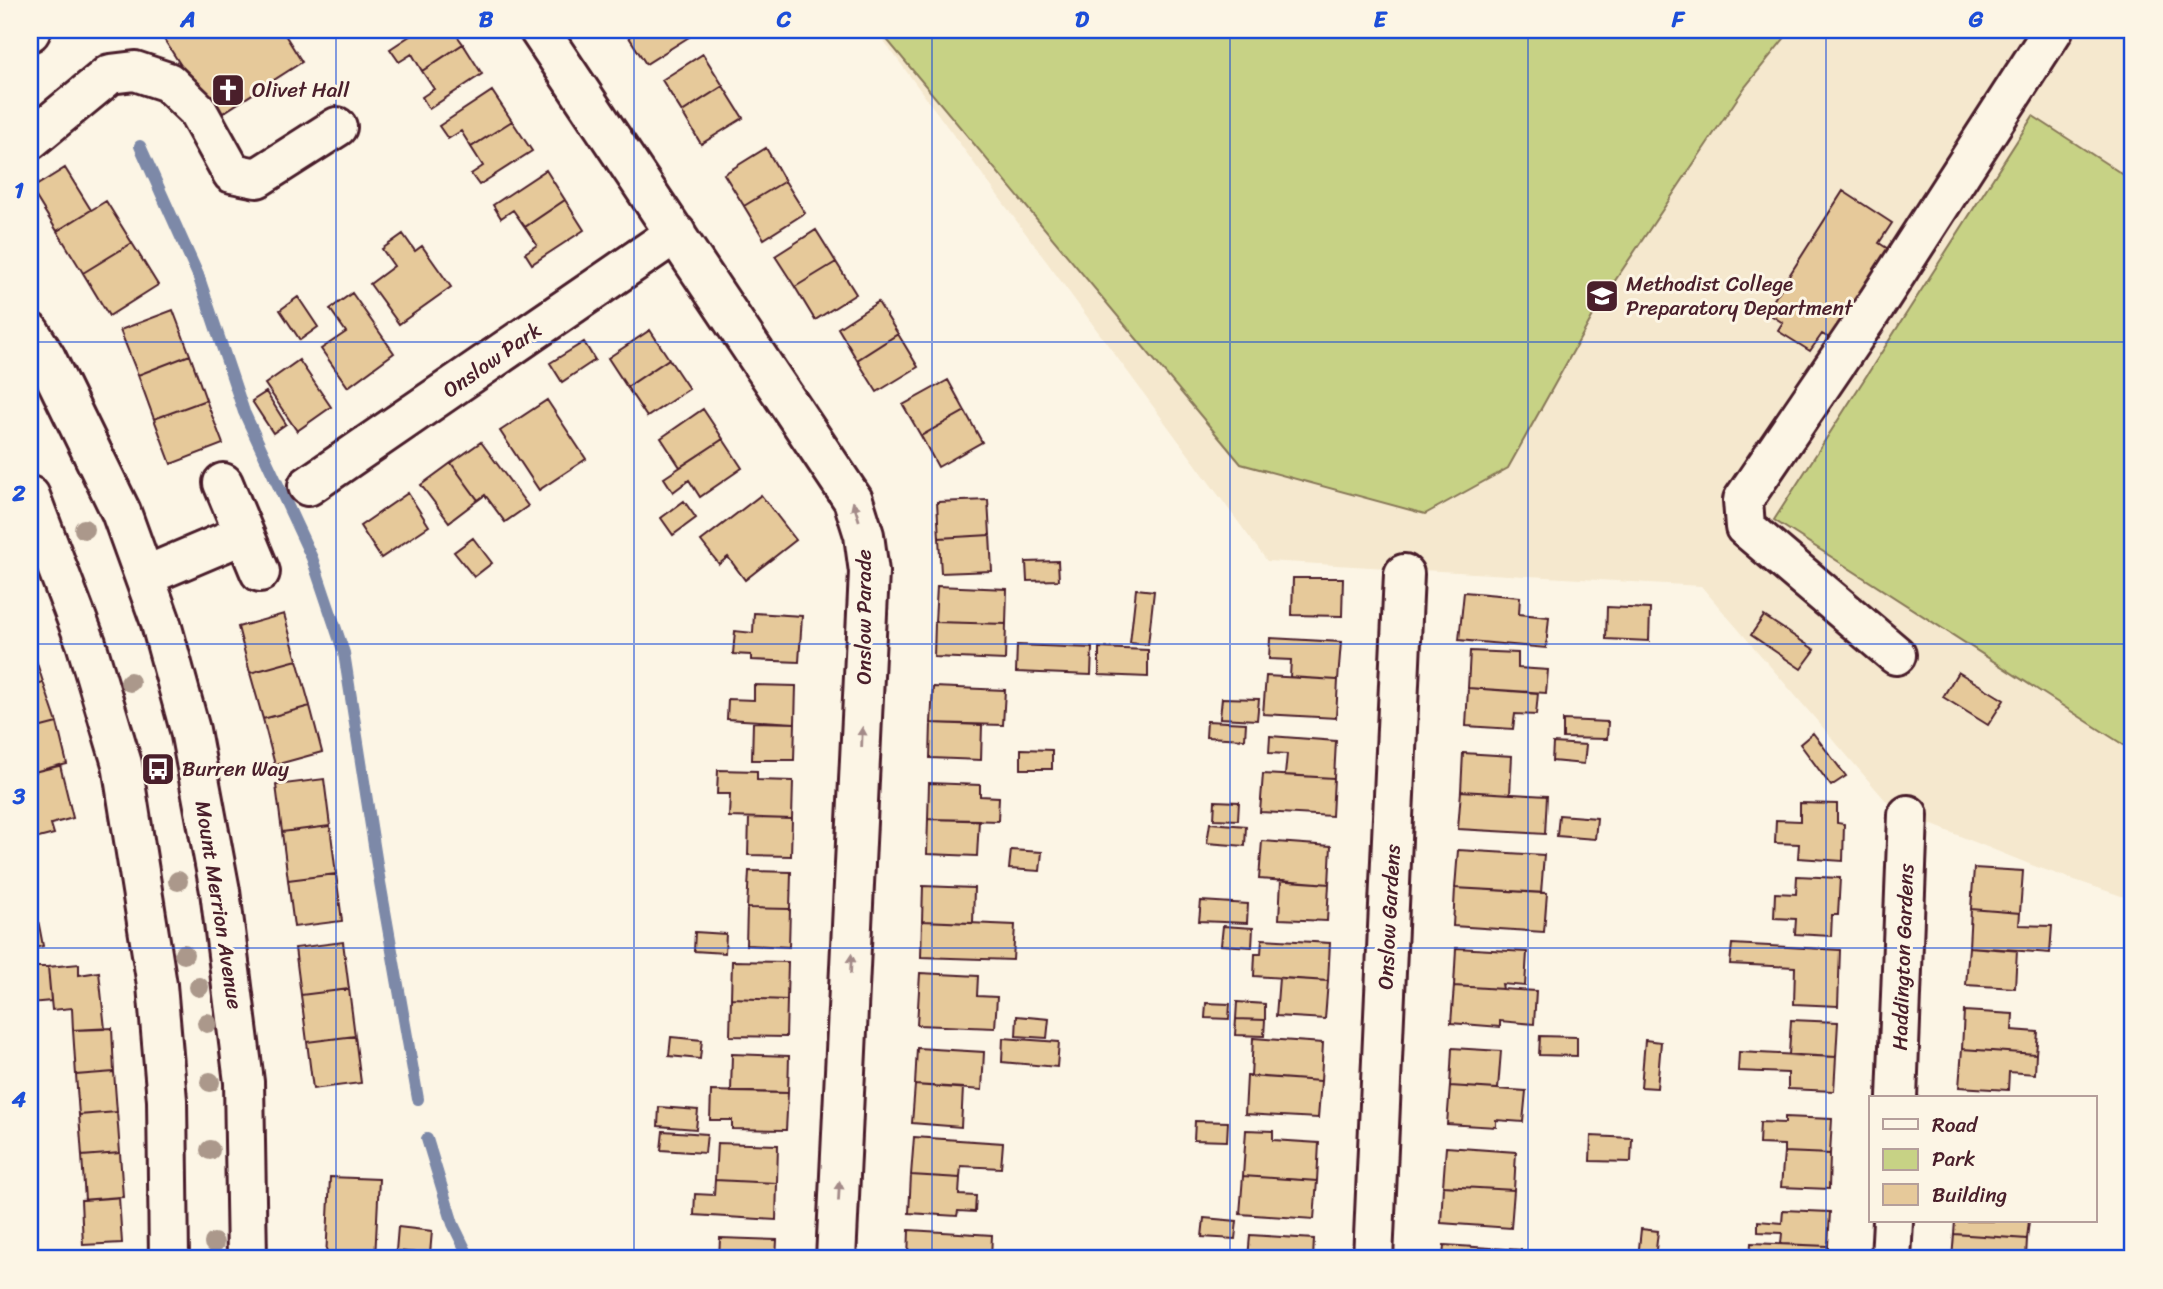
<svg xmlns="http://www.w3.org/2000/svg" width="2163" height="1289" viewBox="0 0 2163 1289" font-family="Sriracha,sans-serif">
<rect width="100%" height="100%" fill="#fcf5e5"/>
<filter id="ink" filterUnits="userSpaceOnUse"><feTurbulence type="fractalNoise" baseFrequency=".0143" numOctaves="2"/><feDisplacementMap in="SourceGraphic" scale="14" xChannelSelector="R" yChannelSelector="G"/><feConvolveMatrix kernelMatrix="1 2 1 2 8 2 1 2 1" color-interpolation-filters="sRGB"/></filter>
<g filter="url(#ink)">
<path fill="#f5e8ce" d="M876 30H2133V900L2034 866 1893 809 1701 586 1267 561Z"/>
<path fill="#c7d285" stroke="#887858" stroke-width="2" d="M879 30H1791L1745 87 1600 303 1508 468 1425 514 1241 464Z
M2033 116 2133 181V751L1774 520Z"/>
<g fill="none" stroke-linecap="round" stroke-linejoin="round">
<path stroke="#7d89a8" stroke-width="12" d="M140 146 198 275 244 412 312 558 344 653 378 871 418 1099
M427 1139 453 1224 470 1259"/>
</g>
<path fill="#e6c99a" stroke="#4a1f2b" stroke-width="2" d="M158 30H282L302 62 215 118Z
M419 30H453L463 44 422 71 412 54 399 62 390 49Z
M634 30H685L689 37 646 64 627 34Z
M463 44 482 74 429 109 422 97 434 89 422 71Z
M703 54 723 86 682 112 662 80Z
M723 86 743 118 701 144 682 112Z
M492 91 512 121 471 147 461 131 448 139 439 126Z
M512 121 532 151 479 185 471 174 483 166 471 147Z
M766 148 785 181 744 206 724 174Z
M65 168 91 210 57 231 31 189Z
M546 170 565 200 525 227 513 210 501 218 493 205Z
M785 181 805 213 764 239 744 206Z
M1843 191 1892 223 1879 243 1893 252 1836 342 1822 334 1810 351 1778 331 1783 323 1766 312Z
M565 200 584 230 532 264 525 253 537 245 525 227Z
M106 201 132 243 83 273 57 231Z
M816 230 836 262 795 287 775 256Z
M403 234 415 251 422 246 451 287 399 324 370 284 394 266 382 249Z
M132 243 158 285 109 316 83 273Z
M836 262 856 294 815 320 795 287Z
M352 293 394 353 348 387 321 349 346 332 330 309Z
M298 297 318 327 300 340 280 310Z
M878 302 898 334 857 360 838 328Z
M173 310 190 355 138 375 120 330Z
M650 330 669 359 627 387 608 358Z
M898 334 918 367 877 392 857 360Z
M584 342 595 360 562 382 550 363Z
M190 355 206 400 154 419 138 375Z
M669 359 689 389 647 417 627 387Z
M299 360 331 407 297 431 265 384Z
M948 380 965 411 921 436 903 405Z
M266 392 286 424 273 433 252 401Z
M206 400 223 444 171 464 154 419Z
M547 400 586 459 539 490 500 431Z
M703 409 723 439 680 467 661 438Z
M965 411 982 442 938 467 921 436Z
M723 439 742 468 700 497 689 480 673 492 664 478Z
M481 442 528 506 505 522 485 495 478 500 451 463Z
M451 463 478 500 449 522 421 485Z
M408 493 429 526 381 558 360 526Z
M761 495 796 540 745 580 728 557 719 564 701 541Z
M988 500 990 535 939 538 937 502Z
M684 501 696 518 673 535 661 518Z
M990 535 992 571 941 573 939 538Z
M473 538 492 563 474 577 454 552Z
M1058 561 1059 580 1027 581 1026 562Z
M1293 578H1343L1342 616 1292 615Z
M937 586 1007 589 1006 624 935 622Z
M1136 589 1154 591 1148 645 1130 643Z
M1464 592 1520 597 1519 614 1549 617 1546 648 1459 640Z
M1607 607 1650 609 1649 641 1606 639Z
M754 613 802 616 799 662 751 660V655L733 654 735 631 753 633Z
M284 614 297 660 250 673 238 627Z
M1764 616 1815 650 1801 669 1751 635Z
M935 622 1006 624 1005 660 934 657Z
M1270 638 1341 642 1338 680 1290 677 1291 660 1269 659Z
M30 641 43 682 30 686Z
M1017 645 1092 648 1091 675 1016 672Z
M1099 648 1148 650V677L1099 675Z
M1470 651 1518 653V668L1548 670 1546 693 1468 688Z
M297 660 310 706 263 719 250 673Z
M1958 672 2004 700 1988 725 1943 697Z
M1266 676 1338 680 1336 718 1263 714Z
M43 682 57 723 30 730V686Z
M754 685 796 686 795 723 727 719 728 699 754 700Z
M933 687 1005 690 1003 725 931 723Z
M1468 688 1538 693 1536 715 1515 714 1513 729 1466 726Z
M1222 698 1259 699 1257 720 1220 718Z
M310 706 322 752 275 765 263 719Z
M1563 720 1608 722 1607 739 1563 738Z
M1207 721 1246 723 1245 739 1206 737Z
M753 722 795 723 794 760H752Z
M57 723 67 764 30 773V730Z
M931 723 982 725 981 760 930 758Z
M1813 733 1846 776 1831 786 1800 744Z
M1270 736 1336 741 1334 778 1285 775 1287 754 1269 753Z
M1553 743 1586 745 1584 764 1552 761Z
M1021 749 1052 750V769H1021Z
M1463 753 1512 756 1510 794 1461 791Z
M60 765 73 818 51 824 54 834 31 840 30 801 34 800 30 773Z
M718 770 757 771V780L793 781 792 819 729 817 730 794H717Z
M1263 774 1334 778 1332 816 1260 812Z
M324 779 330 826 282 832 276 785Z
M929 783 980 785V796L999 797 998 821 928 819Z
M1461 791 1547 796 1545 834 1458 829Z
M1215 801 1239 802 1238 820 1214 819Z
M1800 803 1837 804V823L1844 824 1843 861 1798 858 1799 844 1775 843 1776 820 1800 821Z
M1559 815 1597 818 1595 839 1557 836Z
M749 818 792 819 791 856 748 855Z
M928 819 979 820 977 856 927 854Z
M1210 823 1246 826 1245 846 1207 843Z
M330 826 336 874 288 880 282 832Z
M1262 841 1331 846 1329 884 1259 879Z
M1011 850 1042 852 1040 871 1009 869Z
M1458 850 1544 855 1541 893 1455 888Z
M1974 868 2023 871 2020 913 1971 909Z
M749 871 791 872 790 909 747 908Z
M30 873 35 904 30 905Z
M336 874 342 921 294 927 288 880Z
M1797 876 1840 878 1838 915H1832L1831 936 1795 934 1796 919 1774 918 1775 893 1796 894Z
M1281 880 1329 884 1327 921 1279 919Z
M923 886 974 888 973 923 922 921Z
M1455 888 1547 893 1544 932 1453 926Z
M1201 901 1248 904 1247 923 1199 921Z
M35 904 43 946 30 949V905Z
M747 908 790 909 789 947 746 945Z
M1971 909 2020 913 2019 925 2052 926 2050 953 1969 947Z
M922 921 1015 925 1013 960 921 957Z
M1223 926 1253 928 1252 947 1221 945Z
M695 932 726 934 725 953 694 951Z
M1262 939 1330 943 1328 981 1254 976 1255 954H1261Z
M343 942 349 989 301 995 295 948Z
M1732 944 1840 950 1838 1006 1794 1004 1795 967 1730 964Z
M1969 947 2017 950 2015 988 1966 985Z
M33 948 35 967H48L51 1001 30 1003V949Z
M1456 948 1527 952 1525 986 1502 984 1503 989 1454 986Z
M732 961 788 962 787 1000 731 998Z
M79 964V975L99 972 105 1029 73 1030 72 1008 52 1010 48 967Z
M920 973 978 976 977 996 997 997 995 1028 917 1025Z
M1279 978 1328 981 1325 1019 1276 1016Z
M1454 986 1536 991 1534 1024 1500 1021V1027L1451 1023Z
M349 989 355 1036 307 1042 301 995Z
M731 998 787 1000 786 1037 730 1036Z
M1237 1002 1265 1004V1020L1236 1019Z
M1206 1003 1230 1004 1229 1019 1205 1018Z
M1964 1011 2013 1014 2012 1030 2038 1032 2036 1054 1962 1049Z
M1017 1016 1049 1019 1047 1038 1016 1036Z
M1236 1019 1265 1020 1264 1036 1235 1035Z
M1791 1020 1838 1022 1836 1057 1789 1055Z
M112 1028 114 1072 76 1075 73 1030Z
M355 1036 361 1083 313 1089 307 1042Z
M1540 1036 1577 1037V1056L1539 1055Z
M671 1037 702 1040 700 1059 669 1056Z
M1003 1038 1059 1042 1057 1067 1002 1062Z
M1253 1038 1323 1043 1321 1081 1251 1076Z
M1645 1040 1661 1042 1657 1088 1641 1087Z
M917 1048 984 1052 982 1090 915 1085Z
M1452 1048 1501 1051 1498 1089 1450 1086Z
M1962 1049 2036 1054 2035 1074 2009 1072 2008 1090 1959 1087Z
M1739 1052 1836 1057 1834 1091 1788 1089V1073L1738 1071Z
M732 1054 789 1056 788 1093 731 1092Z
M114 1072 117 1112 79 1115 76 1075Z
M1247 1076 1321 1081 1318 1118 1245 1114Z
M915 1085 963 1088 961 1127 912 1123Z
M1450 1086 1526 1091 1523 1122 1496 1120V1127L1447 1124Z
M711 1091 788 1093 786 1130 732 1129V1120H710Z
M659 1107 698 1110 696 1129 658 1126Z
M117 1112 120 1153 82 1156 79 1115Z
M1785 1117 1832 1119 1830 1154 1784 1152V1145L1759 1144 1760 1122 1785 1123Z
M1195 1121 1228 1122 1227 1141 1194 1140Z
M1246 1130 1273 1131V1140L1319 1143 1317 1181 1243 1176Z
M663 1131 707 1134 705 1153 661 1150Z
M1591 1136 1632 1138 1631 1162 1590 1161Z
M914 1137 1003 1143 1001 1168 961 1166 960 1178 911 1175Z
M717 1143 778 1145 777 1183 715 1180Z
M1446 1147 1516 1152 1514 1190 1443 1186Z
M1784 1152 1830 1154 1829 1189 1781 1187Z
M120 1153 123 1197 85 1200 82 1156Z
M911 1175 960 1178 959 1195 976 1196 975 1212 958 1211 957 1216 909 1213Z
M1243 1176 1317 1181 1314 1219 1240 1214Z
M330 1177 379 1179 375 1259H326Z
M715 1180 777 1183 776 1220 694 1215 695 1194 714 1195Z
M1443 1186 1514 1190 1511 1228 1441 1223Z
M119 1197 122 1243 83 1245 81 1200Z
M1783 1210 1830 1212 1828 1246 1781 1244 1782 1233 1758 1232V1221L1782 1223Z
M1204 1218 1237 1221 1235 1239 1202 1237Z
M1955 1221H2029L2027 1239 1954 1234Z
M398 1227 432 1231 430 1254 396 1251Z
M1641 1229 1658 1231 1655 1259 1638 1258Z
M909 1230 992 1235 991 1259H908Z
M1954 1234 2027 1239 2026 1257 2001 1255V1259H1952Z
M1250 1235 1314 1239 1313 1259H1248Z
M720 1238 777 1240 776 1259 719 1258Z
M1751 1243 1828 1246V1259H1750Z
M1444 1245 1521 1250V1259H1443Z"/>
<g fill="none" stroke-linecap="round" stroke-linejoin="round">
<g stroke="#4a1f2b" stroke-width="44">
<path id="minor" d="M539 30 853 500 864 535 869 572 836 1259
M30 32 31 30
M30 140 110 74 135 71 168 82 197 110 232 173 257 178 337 127
M30 332 46 358 121 512 160 620 190 730 220 891 244 1082 247 1259
M223 483 260 572
M308 486 676 233
M30 496 86 643 122 764 157 985 167 1100 169 1259
M145 576 244 534
M1896 655 1745 527 1743 500 1877 303 2053 30
M1897 1098 1908 815
M1373 1259 1404 574
M1891 1259 1893 1221"/>
</g>
<use href="#minor" stroke="#fcf5e5" stroke-width="38"/>
</g>
<g fill="#ab988b">
<circle cx="84" cy="529" r="10"/>
<circle cx="130" cy="682" r="10"/>
<circle cx="178" cy="881" r="10"/>
<circle cx="184" cy="954" r="10"/>
<circle cx="199" cy="987" r="10"/>
<circle cx="207" cy="1023" r="10"/>
<circle cx="210" cy="1082" r="10"/>
<circle cx="210" cy="1150" r="10"/>
<circle cx="214" cy="1243" r="10"/>
</g>
<defs><path id="oneway-solid" d="M-6-.8H1V-3.2L6.5 0L1 3.2V.8H-6Z" transform="scale(1.75)"/></defs>
<g fill="#a38a88">
<use href="#oneway-solid" transform="translate(856 511) rotate(-108)"/>
<use href="#oneway-solid" transform="translate(862 737) rotate(-88)"/>
<use href="#oneway-solid" transform="translate(851 964) rotate(-87)"/>
<use href="#oneway-solid" transform="translate(839 1191) rotate(-87)"/>
</g>
</g>
<path fill="none" stroke="#1d4ed8" stroke-width="2" stroke-opacity="0.55" d="M336 30V1259M634 30V1259M932 30V1259M1230 30V1259M1528 30V1259M1826 30V1259M30 342H2133M30 644H2133M30 948H2133"/>
<defs>
<g id="church-square" transform="scale(1.75)"><rect x="-9" y="-9" width="18" height="18" rx="4" fill="#4a1f2b" stroke="#fcf5e5"/><path d="M-1.2-6h2.4v3.5h3.3v2.4h-3.3V6h-2.4V-.1h-3.3v-2.4h3.3Z" fill="#fff"/></g>
<g id="school-square" transform="scale(1.75)"><rect x="-9" y="-9" width="18" height="18" rx="4" fill="#4a1f2b" stroke="#fcf5e5"/><path d="M0-5L7-2L0 1L-7-2ZM-4 1L0 2.5L4 1V4Q0 6-4 4Z" fill="#fff"/></g>
<g id="bus-square" transform="scale(1.75)"><rect x="-9" y="-9" width="18" height="18" rx="4" fill="#4a1f2b" stroke="#fcf5e5"/><path d="M-5-6H5V4H4V6H2V4H-2V6H-4V4H-5ZM-3.5-4V0h7V-4ZM-3.5 1.2v1.5H-2V1.2ZM2 1.2v1.5H3.5V1.2Z" fill="#fff"/></g>
</defs>
<g fill-rule="evenodd">
<use href="#church-square" x="228" y="90"/>
<use href="#school-square" x="1602" y="296"/>
<use href="#bus-square" x="158" y="769"/>
</g>
<g text-anchor="middle" dominant-baseline="central" stroke-width="6" stroke-linejoin="round" paint-order="stroke">
<g font-size="21" fill="#4a1f2b" stroke="#fcf5e5" text-anchor="start">
<text x="252" y="90">Olivet Hall</text>
<text x="1626" y="284">Methodist College<tspan x="1626" dy="24">Preparatory Department</tspan></text>
<text x="182" y="769">Burren Way</text>
</g>
<g font-size="21" fill="#4a1f2b" stroke="#fcf5e5">
<text transform="translate(492 360) rotate(-35)">Onslow Park</text>
<text transform="translate(864 617) rotate(-90)">Onslow Parade</text>
<text transform="translate(219 905) rotate(81)">Mount Merrion Avenue</text>
<text transform="translate(1389 917) rotate(-87)">Onslow Gardens</text>
<text transform="translate(1903 957) rotate(-88)">Haddington Gardens</text>
</g>
</g>
<rect width="2163" height="1289" fill="none" stroke="#fcf5e5" stroke-width="77"/>
<rect x="1869" y="1096" width="228" height="126" fill="#fcf5e5" stroke="#b59f9b" stroke-width="2"/>
<rect x="1883" y="1119" width="35" height="10" fill="#fcf5e5" stroke="#b59f9b" stroke-width="2"/>
<text x="1932" y="1132" font-size="21" fill="#4a1f2b">Road</text>
<rect x="1883" y="1149" width="35" height="21" fill="#c7d285" stroke="#b59f9b" stroke-width="2"/>
<text x="1932" y="1166" font-size="21" fill="#4a1f2b">Park</text>
<rect x="1883" y="1184" width="35" height="21" fill="#e6c99a" stroke="#b59f9b" stroke-width="2"/>
<text x="1932" y="1202" font-size="21" fill="#4a1f2b">Building</text>
<rect x="38" y="38" width="2086" height="1212" fill="none" stroke="#1d4ed8" stroke-width="2.5"/>
<g font-size="23" text-anchor="middle" font-weight="bold" fill="#1d4ed8">
<text x="188" y="27">A</text>
<text x="486" y="27">B</text>
<text x="784" y="27">C</text>
<text x="1082" y="27">D</text>
<text x="1380" y="27">E</text>
<text x="1678" y="27">F</text>
<text x="1976" y="27">G</text>
<text x="19" y="198">1</text>
<text x="19" y="501">2</text>
<text x="19" y="804">3</text>
<text x="19" y="1107">4</text>
</g>
</svg>
